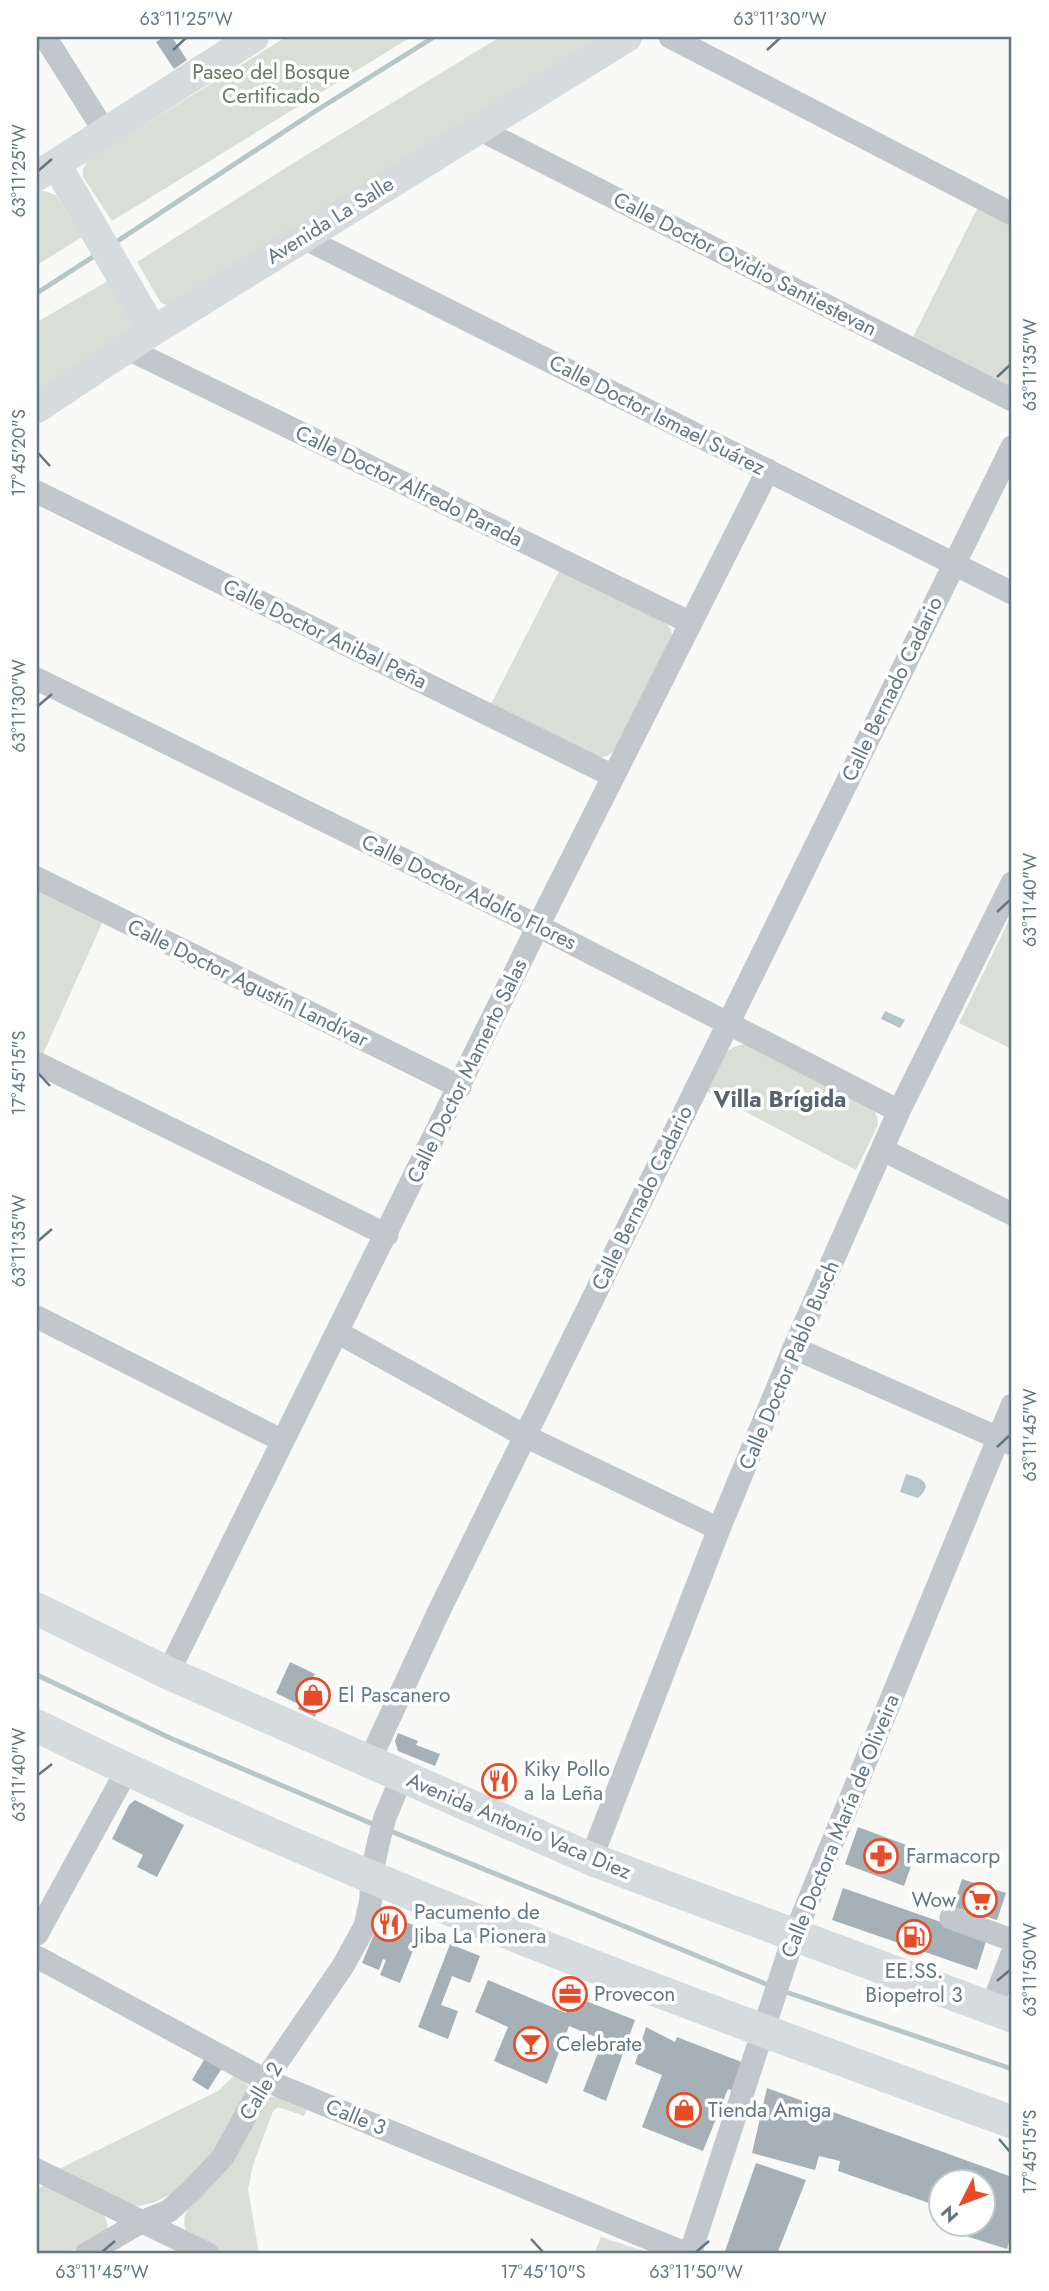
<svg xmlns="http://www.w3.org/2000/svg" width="1049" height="2291" viewBox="0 0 1049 2291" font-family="Jost,sans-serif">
<rect width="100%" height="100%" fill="#f9f9f7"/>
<path fill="#d9ded6" d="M286 37H411L112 221 83 177V169L88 160Z
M500 37H601L171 307 161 303 137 262 295 162Z
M40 190 56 195 82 237 37 265V192Z
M979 205 1012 222V390L912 339Z
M108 281 133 323 132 328 37 392V322Z
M560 569 664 620 671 630 673 641 617 749 607 756 597 758 490 706Z
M37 884 104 919 42 1056 37 1053Z
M1012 914V1049L959 1023Z
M746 1044 873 1108 877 1117 878 1125 856 1170 706 1091C716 1069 719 1047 746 1044Z
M236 2074 248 2086V2094L225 2140 177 2191 155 2202 139 2206 117 2203 55 2171 218 2091Z
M266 2096 283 2098 307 2108 304 2116 278 2107 273 2111 253 2165 248 2189 259 2254H223L186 2233C183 2220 183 2214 193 2203Z
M45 2185 104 2215 108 2225 107 2230 66 2254H37V2189Z
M601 2237 653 2254H594Z"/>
<path fill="#b8c6c9" d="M885 1011 905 1020 900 1028 881 1019Z
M906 1474C921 1478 935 1483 918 1498L900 1492Z"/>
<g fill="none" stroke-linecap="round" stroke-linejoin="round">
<path stroke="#b8c6c9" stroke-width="5" d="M113 244 314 112 434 37
M37 293 96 255
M37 1675 170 1738 375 1825
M388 1830 771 1986
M783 1991 1012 2069"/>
</g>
<path fill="#a6b1b7" d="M164 37H172L187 60 174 69 156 42Z
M290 1662 315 1674 312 1679 325 1686 315 1708 318 1709 315 1717 298 1709 300 1705 276 1693Z
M398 1733 418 1741 416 1745 440 1754 435 1766 398 1751 395 1741Z
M493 1766 513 1774 504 1796 484 1787Z
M135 1800 184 1825 157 1877 137 1867 143 1855 112 1839 129 1805Z
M858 1827 917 1849 904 1886 845 1864Z
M962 1879 1006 1893 997 1920 953 1907Z
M843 1888 987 1938 977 1970 832 1920Z
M382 1915 398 1922 393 1936 397 1937 403 1921 422 1928 400 1983 380 1975 386 1960 383 1959 379 1970 362 1963Z
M450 1944 480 1956 470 1983 452 1976 441 2005 458 2011 448 2039 418 2027Z
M488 1980 566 2013 573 1996 635 2020 606 2101 583 2091 603 2040 569 2026 547 2084 494 2061 508 2027 475 2012Z
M646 2027 675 2042 677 2037 744 2063 735 2092 728 2089 703 2151 642 2127 662 2075 635 2064Z
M205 2058 222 2068 208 2090 192 2080Z
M767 2088 1012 2177V2231L1007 2249 953 2232 955 2224H982V2182H940V2196L933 2193 929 2203 838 2171 840 2161 819 2156 815 2170 752 2153Z
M756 2163 806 2180 777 2254H733L725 2251Z"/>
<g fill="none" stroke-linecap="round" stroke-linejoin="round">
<path stroke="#c2c7cb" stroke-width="23" d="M45 37 105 132
M670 37 1012 214
M477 128 1012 400
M302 237 1012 593
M126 348 691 623
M37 492 613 776
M37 679 538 926 899 1111
M37 878 460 1087
M37 1063 387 1235
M883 1150 1012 1214
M37 1317 283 1441
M337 1332 525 1436 719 1529
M794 1348 1012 1444
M168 1673 538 926 768 470
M369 1762 438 1613 1012 447
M591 1859 719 1529 794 1348 899 1111 1012 883
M951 1918 1012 1940
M37 1934 127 1770
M37 1957 265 2080 687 2254
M991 2009 1012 1954
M37 2170 208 2254
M86 2254 141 2222 169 2211 193 2189 223 2157 265 2080 343 1966 365 1926 371 1899V1876L379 1840 385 1817 402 1777
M690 2254 794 1936 1012 1405"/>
<path stroke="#d6dbde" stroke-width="30" d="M56 164 153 331
M37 176 254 37
M37 408 153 331 627 37"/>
<path stroke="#d6dbde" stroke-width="33" d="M37 1609 168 1673 591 1859 1012 2016
M37 1726C352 1881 682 2002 1012 2122"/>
</g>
<path fill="none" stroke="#637783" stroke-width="2.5" d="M173 50 186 38M767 50 780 38M38 171 52 159M997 377 1010 365M38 453 50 466M38 706 52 694M997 912 1010 900M38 1073 50 1086M38 1241 52 1229M997 1447 1010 1435M38 1775 52 1764M997 1981 1010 1970M999 2139 1010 2152M531 2239 543 2252M102 2252 115 2241M696 2252 709 2241"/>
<defs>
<g id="shop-ring" transform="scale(1.75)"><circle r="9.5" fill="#fff" stroke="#e84b28" stroke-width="1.5"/><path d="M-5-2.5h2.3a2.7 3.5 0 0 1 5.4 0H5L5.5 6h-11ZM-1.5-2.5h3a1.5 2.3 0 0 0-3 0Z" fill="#e84b28"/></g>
<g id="restaurant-ring" transform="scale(1.75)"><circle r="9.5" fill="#fff" stroke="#e84b28" stroke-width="1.5"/><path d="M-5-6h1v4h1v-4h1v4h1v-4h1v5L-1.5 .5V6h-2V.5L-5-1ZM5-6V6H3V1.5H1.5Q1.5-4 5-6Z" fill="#e84b28"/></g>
<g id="pharmacy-ring" transform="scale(1.75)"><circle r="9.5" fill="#fff" stroke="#e84b28" stroke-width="1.5"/><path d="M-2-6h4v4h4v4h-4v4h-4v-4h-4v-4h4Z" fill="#e84b28"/></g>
<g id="supermarket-ring" transform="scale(1.75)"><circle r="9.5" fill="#fff" stroke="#e84b28" stroke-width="1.5"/><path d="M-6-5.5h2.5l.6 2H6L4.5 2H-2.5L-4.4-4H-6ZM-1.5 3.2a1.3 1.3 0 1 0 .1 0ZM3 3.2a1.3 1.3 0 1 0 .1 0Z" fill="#e84b28"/></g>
<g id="fuel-ring" transform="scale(1.75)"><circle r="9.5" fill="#fff" stroke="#e84b28" stroke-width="1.5"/><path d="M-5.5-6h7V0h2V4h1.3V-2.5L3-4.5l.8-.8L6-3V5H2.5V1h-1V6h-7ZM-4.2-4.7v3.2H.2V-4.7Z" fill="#e84b28"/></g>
<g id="office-ring" transform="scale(1.75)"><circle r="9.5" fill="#fff" stroke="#e84b28" stroke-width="1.5"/><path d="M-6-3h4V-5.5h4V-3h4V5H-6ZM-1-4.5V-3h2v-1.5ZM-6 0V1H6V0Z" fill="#e84b28"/></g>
<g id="bar-ring" transform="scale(1.75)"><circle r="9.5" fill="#fff" stroke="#e84b28" stroke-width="1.5"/><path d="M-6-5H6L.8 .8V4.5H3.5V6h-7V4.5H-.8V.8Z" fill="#e84b28"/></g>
</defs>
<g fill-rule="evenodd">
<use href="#shop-ring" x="313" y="1695"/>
<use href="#restaurant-ring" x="499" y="1781"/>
<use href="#pharmacy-ring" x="881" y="1856"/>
<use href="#supermarket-ring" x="980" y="1900"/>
<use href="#restaurant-ring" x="389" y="1924"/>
<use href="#fuel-ring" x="914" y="1937"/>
<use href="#office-ring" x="570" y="1994"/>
<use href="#bar-ring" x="531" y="2044"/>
<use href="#shop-ring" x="684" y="2110"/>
</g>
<g text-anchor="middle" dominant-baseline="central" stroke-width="7" stroke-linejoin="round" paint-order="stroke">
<g font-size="21" fill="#687a63" stroke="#fff">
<text x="271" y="72">Paseo del Bosque<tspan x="271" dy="24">Certificado</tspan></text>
</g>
<g font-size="21" fill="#637783" stroke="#fff">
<text transform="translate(330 220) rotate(-32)">Avenida La Salle</text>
<text transform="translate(745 264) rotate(27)">Calle Doctor Ovidio Santiestevan</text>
<text transform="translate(657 415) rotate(27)">Calle Doctor Ismael Suárez</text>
<text transform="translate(409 486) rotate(26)">Calle Doctor Alfredo Parada</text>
<text transform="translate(325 634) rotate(26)">Calle Doctor Anibal Peña</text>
<text transform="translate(892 689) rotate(-64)">Calle Bernado Cadario</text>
<text transform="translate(469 892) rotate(26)">Calle Doctor Adolfo Flores</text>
<text transform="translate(248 983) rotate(26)">Calle Doctor Agustín Landívar</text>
<text transform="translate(467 1071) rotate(-64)">Calle Doctor Mamerto Salas</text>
<text transform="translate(642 1198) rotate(-64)">Calle Bernado Cadario</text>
<text transform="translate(789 1365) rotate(-67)">Calle Doctor Pablo Busch</text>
<text transform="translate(519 1826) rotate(23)">Avenida Antonio Vaca Diez</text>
<text transform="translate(840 1826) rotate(-68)">Calle Doctora María de Oliveira</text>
<text transform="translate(261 2091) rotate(-59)">Calle 2</text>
<text transform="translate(356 2117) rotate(22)">Calle 3</text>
</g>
<g font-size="21" fill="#637783" stroke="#fff" text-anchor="start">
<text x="338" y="1695">El Pascanero</text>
<text x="524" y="1769">Kiky Pollo<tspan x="524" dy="24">a la Leña</tspan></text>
<text x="906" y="1856">Farmacorp</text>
<text x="956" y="1900" text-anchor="end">Wow</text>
<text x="414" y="1912">Pacumento de<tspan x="414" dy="24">Jiba La Pionera</tspan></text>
<text x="914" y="1971" text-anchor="middle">EE.SS.<tspan x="914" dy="24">Biopetrol 3</tspan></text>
<text x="594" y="1994">Provecon</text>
<text x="556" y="2044">Celebrate</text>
<text x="708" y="2110">Tienda Amiga</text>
</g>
<g font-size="23" font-weight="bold" fill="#56646d" stroke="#fff">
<text x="780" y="1099">Villa Brígida</text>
</g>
</g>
<rect width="1049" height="2291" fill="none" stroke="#ffffff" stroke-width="77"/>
<g transform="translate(962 2203) rotate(228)"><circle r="33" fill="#ffffff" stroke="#c1c9cd" stroke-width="2"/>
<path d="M0-5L12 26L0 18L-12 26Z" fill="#e84b28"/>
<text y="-10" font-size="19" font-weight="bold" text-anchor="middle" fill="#637783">N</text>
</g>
<rect x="38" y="38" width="972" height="2214" fill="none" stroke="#637783" stroke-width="2.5"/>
<g font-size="18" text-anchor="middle" fill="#637783">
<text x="186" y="25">63°11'25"W</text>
<text x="780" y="25">63°11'30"W</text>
<text transform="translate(19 171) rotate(-90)" y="6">63°11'25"W</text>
<text transform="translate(1030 365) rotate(-90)" y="6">63°11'35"W</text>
<text transform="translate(19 453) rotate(-90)" y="6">17°45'20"S</text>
<text transform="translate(19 706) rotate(-90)" y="6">63°11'30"W</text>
<text transform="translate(1030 900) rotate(-90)" y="6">63°11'40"W</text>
<text transform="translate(19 1073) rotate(-90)" y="6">17°45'15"S</text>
<text transform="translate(19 1241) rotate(-90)" y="6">63°11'35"W</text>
<text transform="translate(1030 1435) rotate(-90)" y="6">63°11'45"W</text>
<text transform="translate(19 1775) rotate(-90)" y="6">63°11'40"W</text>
<text transform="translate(1030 1970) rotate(-90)" y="6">63°11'50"W</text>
<text transform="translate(1030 2152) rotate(-90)" y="6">17°45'15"S</text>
<text x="102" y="2278">63°11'45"W</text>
<text x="543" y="2278">17°45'10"S</text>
<text x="696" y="2278">63°11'50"W</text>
</g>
</svg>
